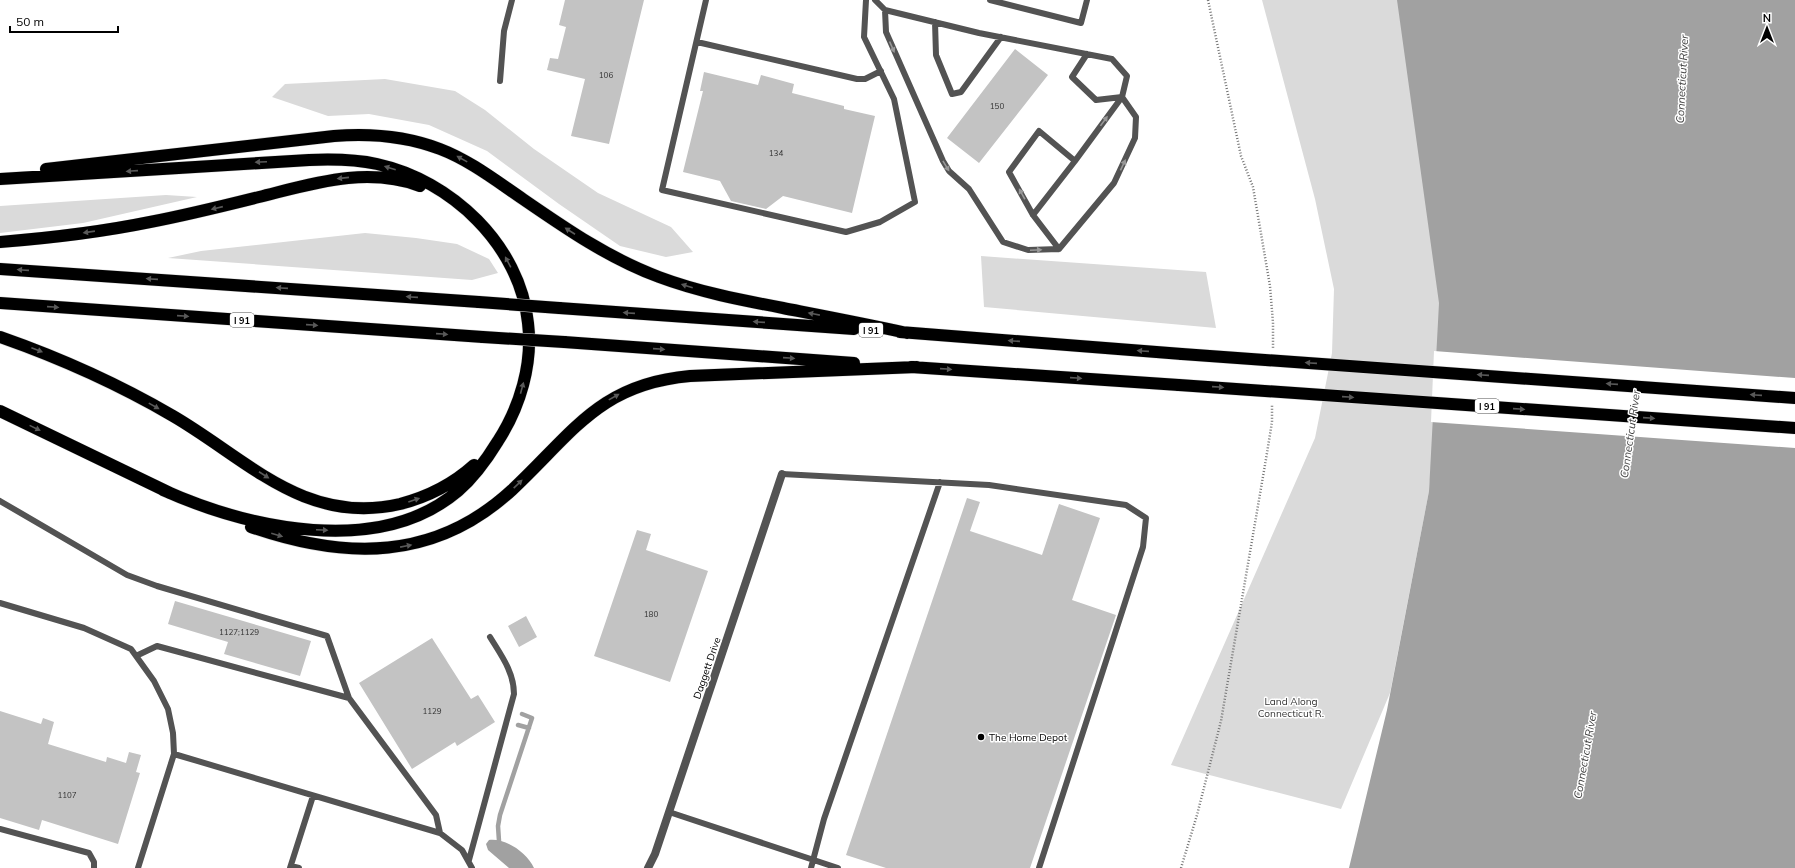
<svg xmlns="http://www.w3.org/2000/svg" width="1795" height="868" viewBox="0 0 1795 868" font-family="Mulish,sans-serif">
<rect width="100%" height="100%" fill="#fff"/>
<path fill="#dadada" d="M1262 0H1423L1458 143 1429 491 1390 693 1341 809 1171 765 1315 438 1332 353 1334 289 1315 199Z
M385 79 455 91 485 110 534 149 598 193 671 227 693 252 666 257 620 246 559 204 487 151 429 125 369 114 328 116 272 97 285 84Z
M166 195 197 197 83 223 0 233V206Z
M365 233 416 238 457 244 489 259 498 273 472 280 168 258 201 251Z
M981 256 1206 272 1216 328 984 307Z"/>
<path fill="#a1a1a1" d="M1397 0H1795V868H1349L1387 710 1429 491 1439 303Z
M489 840C506 838 527 853 534 868H509L488 850 486 844Z"/>
<path fill="#fff" d="M1434 351 1795 378V448L1431 422Z"/>
<g fill="none" stroke-linecap="round" stroke-linejoin="round">
<path stroke="#a1a1a1" stroke-width="4.5" d="M518 725 529 728
M499 841 498 826 500 815 532 718 522 714"/>
</g>
<path fill="#c3c3c3" d="M565 0H644L609 144 571 136 585 79 547 70 550 58 558 59 566 27 559 25Z
M1015 49 1048 75 979 163 947 138Z
M704 72 758 85 761 75 794 84 792 93 844 106V109L875 116 852 213 783 196 766 209 731 201 720 181 683 172 703 91H700Z
M967 498 980 502 970 531 1042 555 1059 504 1100 518 1072 600 1116 615 1030 868H886L846 855Z
M637 530 651 534 646 550 708 571 670 682 594 656Z
M175 601 311 641 300 676 224 654 228 642 168 624Z
M526 616 537 637 519 647 508 626Z
M432 638 471 699 478 695 495 722 457 746 455 742 412 769 359 683Z
M0 711 41 724 43 718 54 722 48 744 106 762 107 757 126 763 129 752 141 755 136 772 140 773 118 844 42 820 39 830 0 818Z"/>
<g fill="none" stroke-linecap="round" stroke-linejoin="round">
<g stroke="#dbdbdb" stroke-width="13">
<path id="motorway" d="M46 169 334 136C371 133 406 136 440 149 469 160 495 180 520 197 565 228 608 258 659 277 699 292 741 300 783 308 824 316 866 324 907 333
M0 179 309 160C332 159 354 159 377 164 451 180 520 245 528 323 533 364 520 407 498 441 487 459 474 477 458 491 379 558 248 528 163 490
M0 242C50 238 101 232 150 222 187 215 223 206 259 197 312 184 366 166 420 186
M0 269 479 302
M0 303 483 337
M559 308 854 329
M900 332 1182 354
M0 337C60 358 118 384 173 416 247 459 305 526 400 504 427 497 453 484 474 465
M564 342 854 363
M911 367 1179 385
M0 411 170 493
M251 527C346 560 435 561 512 490 573 433 599 384 690 376L917 367"/>
</g>
<path stroke="#757575" stroke-width="2.5" stroke-dasharray="1 2" stroke-linecap="butt" d="M1208 0 1241 156 1253 187 1270 286 1273 323V349
M1181 868 1197 815 1221 721 1266 459 1272 422V404"/>
<path stroke="#535353" stroke-width="6" d="M706 0 662 190 846 232 880 222 915 202 894 99 864 37 866 0
M875 0 885 10 979 33 1112 59 1127 76 1122 97 1136 117 1135 138 1114 183 1059 249 1028 250 1003 242 969 189 949 171 943 161 886 32 885 10
M990 0 1081 23 1087 0
M935 22 936 55 952 94 961 92 1001 37
M697 42 857 79H865L881 71
M1087 54 1072 77 1096 100 1122 97
M500 81 504 31 512 0
M1033 215 1075 161
M1059 249 1033 215 1009 172 1039 131 1075 161 1122 97
M782 474 989 485 1126 505 1146 518 1143 547 1039 868
M0 501 127 575 157 586 327 636 349 698
M0 603 84 628 131 649 154 681 168 709 173 733 174 754 138 868
M136 656 157 646 349 698 436 815 440 833
M174 754 440 833 462 850 472 868
M669 812 838 868
M0 829 89 853 94 862V868
M469 860 514 694C514 672 501 655 490 637
M291 866 299 868
M290 868 313 796
M811 868 824 819 940 482"/>
<path stroke="#535353" stroke-width="8" d="M648 868 655 854 782 474"/>
<use href="#motorway" stroke="#000" stroke-width="12"/>
<g stroke="#dbdbdb" stroke-width="13" stroke-linecap="butt">
<path id="motorway-bridge" d="M479 302 559 308
M483 337 564 342
M1182 354 1795 398
M1179 385 1795 428"/>
</g>
<use href="#motorway-bridge" stroke="#000" stroke-width="12"/>
</g>
<defs><path id="oneway-solid" d="M-6-.8H1V-3.2L6.5 0L1 3.2V.8H-6Z"/></defs>
<g fill="#989898">
<use href="#oneway-solid" transform="translate(892 47) rotate(66)"/>
<use href="#oneway-solid" transform="translate(1104 121) rotate(-54)"/>
<use href="#oneway-solid" transform="translate(1123 165) rotate(-65)"/>
<use href="#oneway-solid" transform="translate(946 166) rotate(59)"/>
<use href="#oneway-solid" transform="translate(1022 194) rotate(-119)"/>
<use href="#oneway-solid" transform="translate(1036 250) rotate(-2)"/>
</g>
<g fill="#595959">
<use href="#oneway-solid" transform="translate(462 159) rotate(-151)"/>
<use href="#oneway-solid" transform="translate(261 162) rotate(177)"/>
<use href="#oneway-solid" transform="translate(390 168) rotate(-163)"/>
<use href="#oneway-solid" transform="translate(132 171) rotate(176)"/>
<use href="#oneway-solid" transform="translate(343 178) rotate(174)"/>
<use href="#oneway-solid" transform="translate(217 208) rotate(167)"/>
<use href="#oneway-solid" transform="translate(570 231) rotate(-147)"/>
<use href="#oneway-solid" transform="translate(89 232) rotate(172)"/>
<use href="#oneway-solid" transform="translate(508 262) rotate(-118)"/>
<use href="#oneway-solid" transform="translate(23 270) rotate(-176)"/>
<use href="#oneway-solid" transform="translate(152 279) rotate(-176)"/>
<use href="#oneway-solid" transform="translate(687 286) rotate(-163)"/>
<use href="#oneway-solid" transform="translate(282 288) rotate(-176)"/>
<use href="#oneway-solid" transform="translate(412 297) rotate(-176)"/>
<use href="#oneway-solid" transform="translate(53 307) rotate(4)"/>
<use href="#oneway-solid" transform="translate(629 313) rotate(-176)"/>
<use href="#oneway-solid" transform="translate(814 314) rotate(-169)"/>
<use href="#oneway-solid" transform="translate(183 316) rotate(4)"/>
<use href="#oneway-solid" transform="translate(759 322) rotate(-176)"/>
<use href="#oneway-solid" transform="translate(312 325) rotate(4)"/>
<use href="#oneway-solid" transform="translate(442 334) rotate(4)"/>
<use href="#oneway-solid" transform="translate(1014 341) rotate(-176)"/>
<use href="#oneway-solid" transform="translate(659 349) rotate(4)"/>
<use href="#oneway-solid" transform="translate(37 350) rotate(21)"/>
<use href="#oneway-solid" transform="translate(1143 351) rotate(-176)"/>
<use href="#oneway-solid" transform="translate(789 358) rotate(4)"/>
<use href="#oneway-solid" transform="translate(1311 363) rotate(-176)"/>
<use href="#oneway-solid" transform="translate(946 369) rotate(4)"/>
<use href="#oneway-solid" transform="translate(1483 375) rotate(-176)"/>
<use href="#oneway-solid" transform="translate(1076 378) rotate(4)"/>
<use href="#oneway-solid" transform="translate(1612 384) rotate(-176)"/>
<use href="#oneway-solid" transform="translate(1218 387) rotate(4)"/>
<use href="#oneway-solid" transform="translate(522 388) rotate(-75)"/>
<use href="#oneway-solid" transform="translate(1756 395) rotate(-176)"/>
<use href="#oneway-solid" transform="translate(614 397) rotate(-29)"/>
<use href="#oneway-solid" transform="translate(1348 397) rotate(4)"/>
<use href="#oneway-solid" transform="translate(154 406) rotate(29)"/>
<use href="#oneway-solid" transform="translate(1519 409) rotate(4)"/>
<use href="#oneway-solid" transform="translate(1649 418) rotate(4)"/>
<use href="#oneway-solid" transform="translate(35 428) rotate(26)"/>
<use href="#oneway-solid" transform="translate(264 475) rotate(33)"/>
<use href="#oneway-solid" transform="translate(518 484) rotate(-44)"/>
<use href="#oneway-solid" transform="translate(414 500) rotate(-19)"/>
<use href="#oneway-solid" transform="translate(322 530) rotate(2)"/>
<use href="#oneway-solid" transform="translate(277 535) rotate(16)"/>
<use href="#oneway-solid" transform="translate(406 546) rotate(-11)"/>
</g>
<circle fill="#000" stroke="#fff" stroke-width="1.5" cx="981" cy="737" r="4"/>
<g text-anchor="middle" dominant-baseline="central" stroke-width="3" stroke-linejoin="round" paint-order="stroke">
<g font-size="8" fill="#313131">
<text x="606" y="75">106</text>
<text x="997" y="106">150</text>
<text x="776" y="153">134</text>
<text x="651" y="614">180</text>
<text x="239" y="632">1127;1129</text>
<text x="432" y="711">1129</text>
<text x="67" y="795">1107</text>
</g>
<g fill="#fff" stroke="#4c4c4c" stroke-width="1">
<rect x="230" y="313" width="24" height="14" rx="3"/>
<rect x="859" y="323" width="24" height="14" rx="3"/>
<rect x="1475" y="399" width="24" height="14" rx="3"/>
</g>
<g font-size="9" font-weight="bold" fill="#000">
<text x="242" y="320">I 91</text>
<text x="871" y="330">I 91</text>
<text x="1487" y="406">I 91</text>
</g>
<g font-size="10" fill="#000" stroke="#fff">
<text transform="translate(707 668) rotate(-71)">Daggett Drive</text>
</g>
<g font-size="10" fill="#313131" stroke="#fff">
<text x="1291" y="701">Land Along<tspan x="1291" dy="12">Connecticut R.</tspan></text>
</g>
<g font-size="10" fill="#000" stroke="#fff" text-anchor="start">
<text x="989" y="737">The Home Depot</text>
</g>
<g font-size="11" font-style="italic" fill="#424242" stroke="#fff">
<text transform="translate(1682 79) rotate(-87)">Connecticut River</text>
<text transform="translate(1630 434) rotate(-82)">Connecticut River</text>
<text transform="translate(1585 755) rotate(-80)">Connecticut River</text>
</g>
</g>
<g transform="translate(1767 28)" stroke="#ffffff" stroke-width="3" paint-order="stroke">
<path d="M0-3L7 15L0 10L-7 15Z" fill="#000000"/>
<text y="-6" font-size="11" font-weight="bold" text-anchor="middle" fill="#000000">N</text>
</g>
<path d="M10 26v6h108v-6" fill="none" stroke="#000000" stroke-width="2"/>
<text x="16" y="26" font-size="12" fill="#000000" stroke="#ffffff" stroke-width="3" paint-order="stroke">50 m</text>
</svg>
